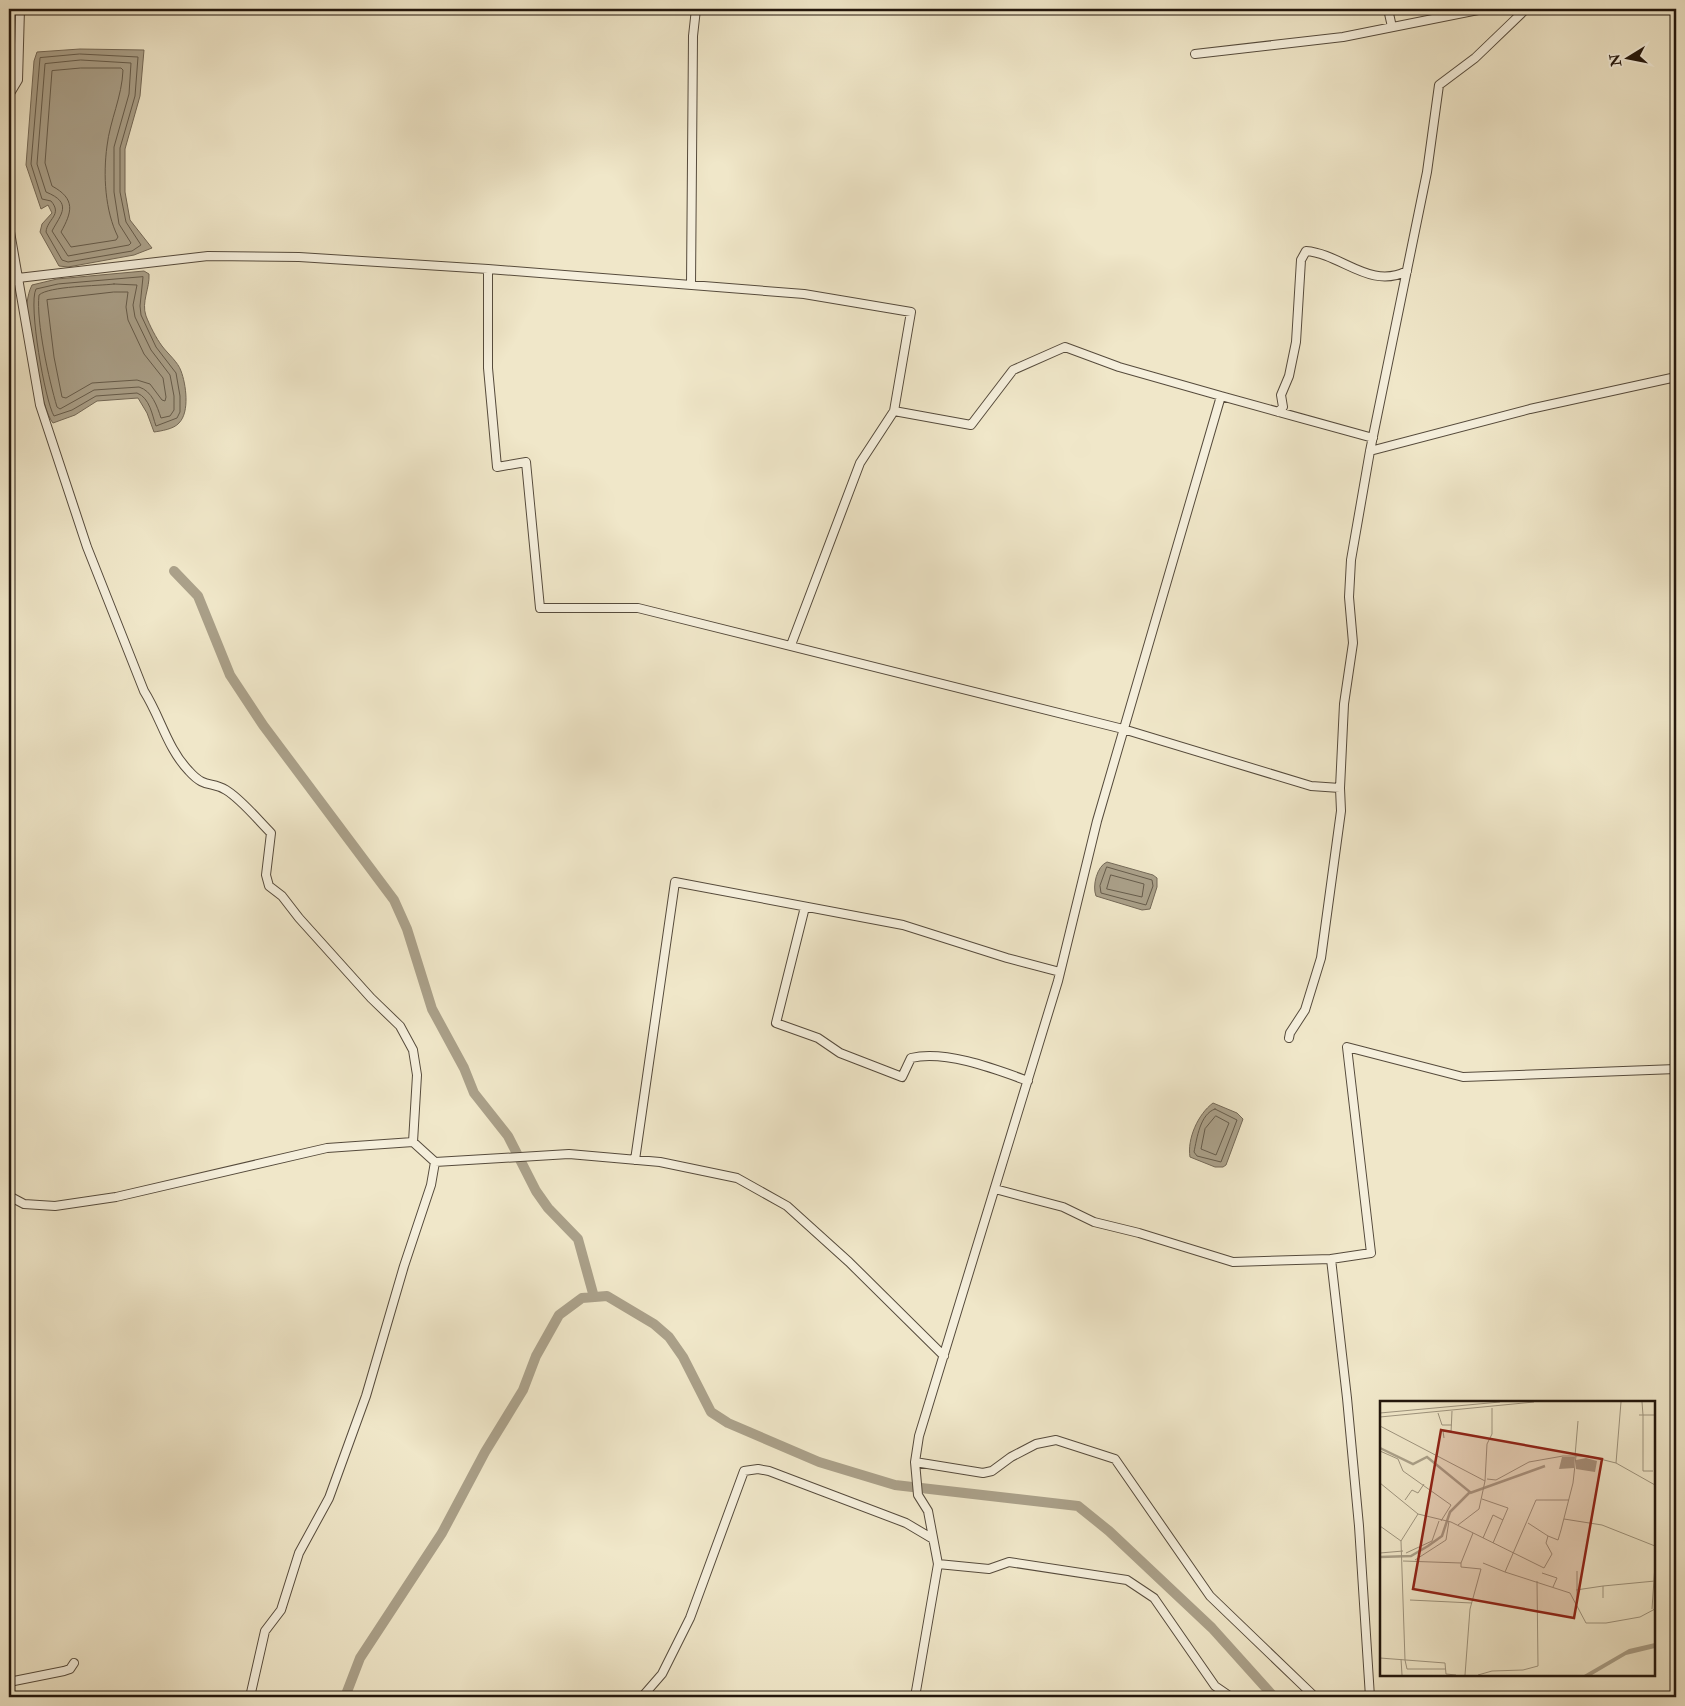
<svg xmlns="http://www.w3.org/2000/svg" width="1685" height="1706" viewBox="0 0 1685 1706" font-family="'IM FELL Double Pica',serif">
<rect width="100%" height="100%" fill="#f0e7c9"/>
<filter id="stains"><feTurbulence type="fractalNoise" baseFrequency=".004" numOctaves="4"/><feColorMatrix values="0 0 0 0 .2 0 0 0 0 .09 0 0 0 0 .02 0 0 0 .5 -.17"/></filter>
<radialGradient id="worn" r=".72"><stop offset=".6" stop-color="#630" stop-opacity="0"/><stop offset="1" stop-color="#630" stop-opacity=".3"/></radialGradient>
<path fill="#aaa089" stroke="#746957" d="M80 49 144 50 140 96 125 149V192L130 220 152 248 134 255 68 267 59 266 40 232 42 224 52 213 48 205 41 209 26 165 34 61 37 52Z
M144 271 149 274C150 288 141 302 146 316 150 326 156 338 162 346 168 354 178 362 181 371 186 384 190 412 179 423 174 429 161 431 154 432L147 413 138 398 97 401 75 415 53 423C41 410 27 323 27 303 28 296 29 291 32 285L57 279Z
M1107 862 1153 875 1157 878V887L1150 909 1142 910 1096 896C1092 886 1097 866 1107 862Z
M1213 1103 1237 1113 1243 1119 1226 1165 1223 1167H1215L1190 1157C1187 1139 1198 1114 1213 1103Z"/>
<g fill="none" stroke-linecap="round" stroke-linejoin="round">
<path stroke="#665c4b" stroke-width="1" d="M80 54 138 57 135 96 120 148V192L126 222 141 245 132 251 68 262 62 260 46 232C47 219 63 215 51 201L42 199 31 164 40 58Z
M81 60 131 63 129 94 114 147V192L119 224 131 243 129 245 68 256 52 231C61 214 73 203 46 192L37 164 45 64Z
M81 68H121L123 70C122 97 110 120 107 146 103 175 105 211 118 237L116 240 71 247 61 232C72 212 76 199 52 186L45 163 52 71Z
M143 277 140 306 141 315 156 347 176 373 180 396V412L177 418 156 426C152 415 150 398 137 393L96 396 72 410 54 416C45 401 28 304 36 289L58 284Z
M114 284 137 285 133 305 135 317 151 350 170 375 174 396V410L170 416 161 418C157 406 152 391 139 387L94 390 60 409 57 407C49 380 36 322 39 295 49 286 98 286 114 284Z
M114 292H128L126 307 128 320 144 354 163 378 166 397 165 401 162 400 150 384 137 380 92 383 66 398 62 397 54 357 47 300Z
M1107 867 1152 880 1153 886 1146 905 1101 893 1100 886Z
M1111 875 1144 884 1142 897 1107 889Z
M1215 1109 1237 1120 1221 1162 1197 1156 1194 1152C1197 1138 1200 1114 1215 1109Z
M1216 1116 1229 1123 1216 1155 1201 1149 1205 1129Z"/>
<path stroke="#aaa089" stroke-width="10" d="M174 571 198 596 230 675 263 725 394 900 407 929 432 1009 464 1068 474 1093 508 1136 536 1191 548 1208 578 1239 594 1297
M345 1697 360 1658 442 1533 485 1452 523 1390 536 1356 559 1315 582 1298 607 1296 654 1324 669 1337 683 1357 711 1412 728 1423 819 1462 895 1485 1078 1506 1109 1531 1212 1628 1274 1697"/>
<g stroke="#564b3c" stroke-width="10">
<path id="street" d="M1388 9 1392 27
M1195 54 1343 37 1483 9
M9 95 18 80 20 9
M9 226 40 405 87 547 144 691C161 718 167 748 189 771 205 789 211 781 226 790 241 799 258 820 271 833L266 875 269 886 282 896 299 918 371 998 400 1026 413 1050 417 1075 413 1142
M488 269V368L497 467 526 462 540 608H638L1123 729 1311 786 1340 788 1344 704 1353 643 1349 597 1351 560 1370 451 1427 172 1439 85 1475 58 1526 9
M18 278 208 256 299 257 488 269 804 294 911 312 894 411 971 425 1013 370 1065 347 1119 367 1221 396 1097 821 1058 981 919 1436 915 1462 918 1495 928 1511 938 1564 915 1697
M9 282 19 280
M691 285 693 36 696 9
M1221 396 1373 438
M1278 412 1283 407 1281 395 1289 376 1296 342 1301 260 1306 251C1342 254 1370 290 1407 271
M1370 451 1530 409 1676 377
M791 645 860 463 894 411
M805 907 776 1023 818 1038 840 1053 902 1077 911 1058C946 1050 995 1069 1028 1081
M1289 1038 1290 1033 1305 1010 1321 958 1341 811 1340 788
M635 1160 675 882 903 925 1007 958 1060 972
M435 1162 569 1154 660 1162 737 1178 787 1206 849 1262 944 1356
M995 1189 1063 1207 1094 1222 1139 1233 1233 1262 1331 1259
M9 1196 24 1204 55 1206 116 1197 327 1148 413 1142 435 1162 431 1185 404 1266 366 1396 329 1498 299 1553 281 1610 265 1631 250 1697
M915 1462 983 1473 992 1471 1011 1457 1036 1444 1056 1440 1115 1459 1210 1596 1315 1697
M938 1564 989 1569 1009 1562 1127 1580 1154 1598 1215 1686 1231 1697
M9 1595 10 1594
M9 1682 64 1671 70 1669 74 1663
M642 1697 662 1674 690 1618 744 1471 758 1469 769 1471 906 1523 933 1539
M1370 1697 1359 1526 1347 1398 1331 1259 1371 1253 1347 1047 1463 1077 1676 1069"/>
</g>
<use href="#street" stroke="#f5efdc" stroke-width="8"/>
</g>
<g transform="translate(1380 1401)">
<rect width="275" height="275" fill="#f0e7c9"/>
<path d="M182 56H195L194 67 179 68ZM206 57 217 60 215 71 196 68V59ZM275 242V247L246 254 212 274H204L249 248Z" fill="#aaa089"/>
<path fill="none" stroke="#aaa089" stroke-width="2.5" d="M0 47 33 63 47 56 90 91 70 111 62 135 48 145 31 155 0 156M90 92 165 65"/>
<path fill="none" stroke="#9e947e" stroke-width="1" d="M241 1 236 62 275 84M262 1 263 14H275M0 12 120 1M58 12 62 24H72M259 14H263V70H273M0 16 154 1M0 25 105 80 107 43 112 33V7M71 32 72 10M64 37 63 30H71M0 50 18 58 23 70 71 104 61 120M195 55 198 20M107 78 116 79 149 61 183 55H208L236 62M0 82 38 113 71 121 164 167 172 153 166 142 168 135 178 139 181 129 193 82 196 55M102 98 128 107 113 142M25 99 32 89 38 92 44 83M189 99H156L125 171 190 192 206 222H226L260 216 275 208M184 118 222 124 275 145M148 122 168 135M78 124 99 108 105 80M0 125 21 140M103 137 113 114 123 119M0 152 23 150M26 152 52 140 59 120M35 159 66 139 69 120M23 160 81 162V166L101 168 90 208 85 274M81 162 93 132M103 162 125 171M162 172 177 177 173 186M196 189 223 185M223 197V185L275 180M30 199 92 202M197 201V170M272 208 275 164M0 257 65 262 66 273 76 274M21 258 22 274M25 259 21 140 38 113M25 259 27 268H66M98 274 112 270 143 269 158 265 157 180"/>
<path fill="#8f2418" fill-opacity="0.15" stroke="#8f2418" stroke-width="2.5" d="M61 29 222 58 194 217 33 188Z"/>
<rect width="275" height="275" fill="none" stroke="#23170d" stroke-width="2.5"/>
</g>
<rect width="1685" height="1706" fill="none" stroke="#f0e7c9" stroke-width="30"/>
<rect x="10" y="10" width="1665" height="1686" fill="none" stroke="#23170d" stroke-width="2.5"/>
<rect x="15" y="15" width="1655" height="1676" fill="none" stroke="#23170d"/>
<g transform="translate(1628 58) rotate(260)" stroke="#f5efdc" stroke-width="4" paint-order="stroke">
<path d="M0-4L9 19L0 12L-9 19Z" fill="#23170d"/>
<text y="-8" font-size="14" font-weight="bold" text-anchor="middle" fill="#23170d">N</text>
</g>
<rect width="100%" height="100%" filter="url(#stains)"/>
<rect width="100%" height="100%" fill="url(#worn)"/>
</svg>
